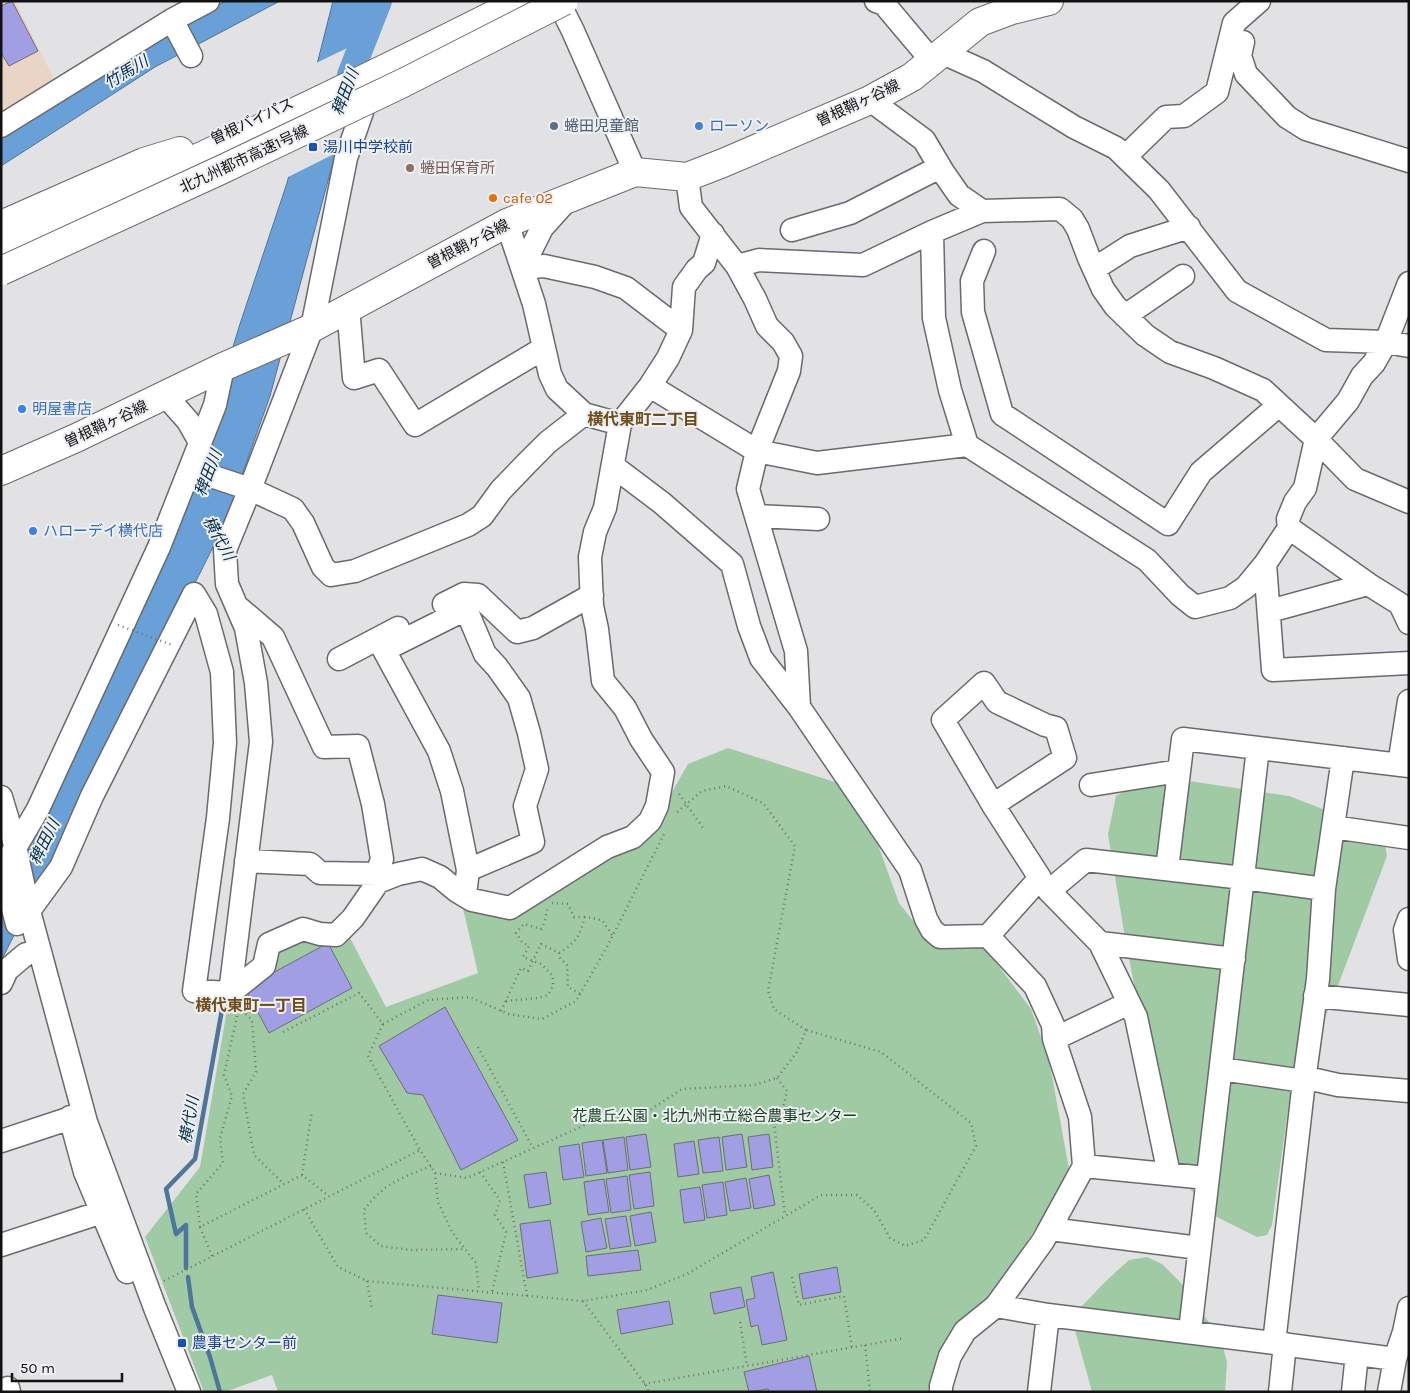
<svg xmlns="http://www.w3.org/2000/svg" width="1410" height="1393" viewBox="0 0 1410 1393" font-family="Karla,'Noto Sans JP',sans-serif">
<rect width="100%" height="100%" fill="#e2e2e4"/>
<path fill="#e9d4c6" d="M1 1H15L54 79 1 114Z"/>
<path fill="#9fcaa4" d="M728 748 838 783 877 842 899 903 929 941 985 948 1031 1009 1049 1060 1070 1174 994 1294 953 1339 927 1392H278L272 1375 225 1392H204L145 1237 200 1167 229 998 271 948 303 933 349 936 386 1007 478 973 462 904 508 914 657 818 688 764Z
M1169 778 1289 796 1346 818 1385 845 1387 856 1331 1004 1290 1095 1272 1225 1267 1235 1257 1237 1215 1216 1182 1180 1166 1142 1126 944 1108 834 1116 796 1129 789Z
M1147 1257 1162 1264 1185 1287 1221 1340 1227 1362 1225 1392H1092L1073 1323 1082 1306 1107 1280 1129 1260Z"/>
<path fill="#69a0d7" stroke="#4f759c" d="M226 1H280L155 67 1 166V135L198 16Z
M333 1H390L365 32 339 140 270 396 225 523 198 577 129 708 1 961V904L184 506 240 324 287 183Z"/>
<path fill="#e2e2e4" d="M366 39 338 152 286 178 314 64Z"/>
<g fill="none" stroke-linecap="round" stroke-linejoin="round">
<path stroke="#4f759c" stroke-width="4.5" d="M186 1268V1225L176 1234 166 1189 195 1159 223 1004
M188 1277 192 1307 210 1357 220 1392"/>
<path stroke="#69a0d7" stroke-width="26" d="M350 75 379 1"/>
</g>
<path fill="#a29ee3" stroke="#6e6e70" d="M12 1 38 51 9 66 1 53V6Z
M328 943 352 988 269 1033 245 988Z
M445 1007 518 1140 461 1170 423 1095 407 1093 379 1046Z
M646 1134 651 1167 630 1170 626 1137Z
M742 1134 747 1167 726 1170 722 1137Z
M769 1134 773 1167 752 1170 748 1137Z
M624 1137 628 1170 608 1173 603 1140Z
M719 1137 723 1171 703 1173 698 1140Z
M602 1140 607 1173 586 1176 582 1143Z
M694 1141 699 1174 678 1177 674 1144Z
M579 1144 584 1177 563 1180 559 1147Z
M546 1172 551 1204 529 1208 524 1175Z
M650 1172 654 1206 634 1209 629 1175Z
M769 1175 775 1205 754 1209 749 1179Z
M627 1176 631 1210 611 1213 606 1179Z
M746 1178 751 1208 730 1211 725 1182Z
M604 1179 609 1212 588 1215 584 1182Z
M723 1182 727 1215 707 1218 702 1185Z
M700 1187 705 1220 684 1223 680 1190Z
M651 1212 656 1242 635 1246 630 1216Z
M626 1216 631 1246 610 1249 605 1219Z
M601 1218 607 1248 586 1252 581 1222Z
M550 1220 558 1273 527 1278 520 1224Z
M638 1250 641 1270 588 1276 586 1256Z
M837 1267 841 1292 803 1299 799 1274Z
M773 1272 787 1340 762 1345 758 1325 751 1327 746 1300 755 1298 751 1277Z
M741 1287 745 1307 714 1314 710 1293Z
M438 1295 502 1303 497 1343 432 1334Z
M669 1301 673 1324 621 1334 617 1310Z
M809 1356 817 1392H769L768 1389 749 1392 744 1372Z"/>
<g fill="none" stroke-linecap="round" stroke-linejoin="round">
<g stroke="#6a6a6c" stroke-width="25">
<path id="minor" d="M558 1 573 31 635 172
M876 1 884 4 932 61
M172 20 191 56
M1243 42 1240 56 1246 74 1287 117 1306 129 1409 161
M943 53 983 71 1074 127 1116 148 1159 190 1237 291 1326 340 1386 342 1409 346
M870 100 924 140 943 172 959 195 982 211 1060 209 1072 219 1078 229 1089 258 1103 289 1115 306 1145 335 1170 352 1214 368 1263 390 1316 439 1355 479 1409 502
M1 126 172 20 208 1
M1126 156 1166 117 1184 116 1217 92 1234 23 1259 1
M687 177 691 207 737 266 755 299 767 326 783 342 791 356 789 371 757 451 748 489 796 651 799 707
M982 211 932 232 934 318 950 390 967 445 1147 560 1180 595 1195 607 1230 598 1246 587 1265 564 1289 528 1288 519 1295 502 1305 488 1316 439 1348 401 1362 376 1374 363 1386 342 1409 283
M507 223 534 304 550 374 557 389 584 414 620 424
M792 230 850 213 940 167
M984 251 972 281 973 312 1002 414 1168 524 1201 472 1279 405
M737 266 759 260 863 265 932 232
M522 268 544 266 595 277 626 288 681 330
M522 268 542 228 568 199
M1094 269 1130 246 1189 227
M348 307 354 378 379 370 415 425 544 348
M1125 316 1183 276
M650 386 757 451 817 463 967 445
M165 395 188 421 200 442
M613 466 662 503 732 564 749 626 761 658 799 707 910 870 926 919 932 930 940 937 988 936 1035 986 1053 1025 1054 1039 1080 1117 1084 1166 1043 1241 996 1306 965 1331 950 1356 941 1386V1392
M190 469 250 489 293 509 303 523 323 567 331 575 355 571 468 525 482 516 501 490 527 463 548 442 584 414
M756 516 818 519
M1289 528 1368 584 1400 604 1409 623
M1265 564 1273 670 1409 663
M444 604 464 594 478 595 517 632 533 628 592 595
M239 608 273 637 324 747 358 746 373 804 382 859 377 874
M1270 611 1368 584
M339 659 398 628
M1399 765 1409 701
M1091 785 1179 771
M1 797 13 837 29 911 86 1122 155 1308 189 1392
M1333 827 1409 838
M11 855 38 809 159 547 215 405 223 367
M246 861 310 864 320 873 377 874 378 882
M1 862 17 924
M1167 869 1183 739 1409 766
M465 895 468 870 533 842 525 806 537 769 529 733 519 698 497 667 485 654 466 609 384 650 439 751 452 791 468 870
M29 911 61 867 92 796 194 594 206 614 222 672 225 743 218 818 194 991 230 993 261 742 256 683 246 628 227 584 225 550 250 489 312 328 346 158 362 112
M1409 919 1405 930 1409 959
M988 936 1040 878 993 805 1065 758 1056 728 1045 725 997 702 984 683 943 720 993 805
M1100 943 1049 891 1086 860 1243 878 1324 889
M1 983 7 970 26 954
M230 993 264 966 269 944 303 929 320 934 336 935 353 918 378 882 398 874 422 869 440 877 457 891 472 900 510 908 607 847 633 837 650 821 657 806 663 772 641 739 625 708 603 681 597 629 592 606 590 557 595 532 605 508 620 424 650 386 668 358 681 330 684 287 697 269 704 263 713 234
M1315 996 1409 1005
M1054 1039 1129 1003
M1221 1069 1304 1081 1316 1080 1338 1085 1409 1091
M70 1117 85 1172 127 1272
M1 1141 71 1118
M1084 1166 1207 1178
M1169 1174 1136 1017 1100 943 1234 959
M1050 1229 1199 1248
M1 1245 102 1212H117
M996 1306 1048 1315
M1190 1331 1258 748
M1274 1343 1395 1359
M8 1388 9 1392
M1039 1392 1048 1315 1274 1343 1304 1081 1318 979 1324 889 1343 758
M1280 1392 1285 1344
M1353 1392 1357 1354
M1389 1392 1395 1359 1404 1332 1409 1308"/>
</g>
<g stroke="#6a6a6c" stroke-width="30">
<path id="major" d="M1 471 76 438 223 367 312 328 507 223 635 172 687 177 723 163 870 100 912 77 980 22 1012 10 1049 1"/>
</g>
<g stroke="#6a6a6c" stroke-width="30">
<path id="highway" d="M1 225 144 162 180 151
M1 249C176 169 350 88 521 1"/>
</g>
<path stroke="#737374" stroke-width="2.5" stroke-dasharray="1 4" stroke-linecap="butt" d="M679 794 703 828
M552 903 568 904 574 917H585
M559 953C577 942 579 936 585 917L602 920 613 936
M506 1001 538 998 548 995 553 986V976L541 964 523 957 529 946 522 942 516 933 524 924 541 929C546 922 545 914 549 906
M501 1011 521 968 528 971 541 944 559 953V957L567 965 568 987 580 994
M383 1024 428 1000 470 997 508 1014 542 1019 576 1001 608 945 664 834
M283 1032 359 993 383 1024 368 1056 420 1150 435 1173 467 1178 587 1124 644 1114 682 1089 754 1085 777 1078 797 1052 806 1030 774 1009 768 991 795 846 763 803 726 786 702 791 675 814
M478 1047 533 1148
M777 1078 787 1091 784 1104 774 1123 785 1216
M503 1162 527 1296
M431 1166C401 1178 383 1184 364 1210L366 1233 381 1246 411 1250 465 1249
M480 1172 500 1200 495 1215 506 1232 492 1292
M435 1173 438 1202 452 1232 476 1263 479 1291
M302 1175 312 1111
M304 1209 338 1267 367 1281 583 1301 647 1290 687 1274 821 1195H857L874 1210 890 1238 905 1246 924 1240 976 1146 971 1123 881 1052 806 1030
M200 1227 196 1194 223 1163 220 1138 232 1096 224 1075 239 1007 252 1020 256 1072 243 1094 254 1155 284 1184
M212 1256 200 1227 302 1175 329 1196
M792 1277 799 1305 844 1296 852 1347
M164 1281 420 1150
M367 1281 372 1309
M583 1301 648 1388V1392
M740 1322 747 1366
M865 1345 870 1392
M644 1384 905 1338"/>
<use href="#minor" stroke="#fff" stroke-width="22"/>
<use href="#major" stroke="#fff" stroke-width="28"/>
<use href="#highway" stroke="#fff" stroke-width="28"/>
<g stroke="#6a6a6c" stroke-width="30" stroke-linecap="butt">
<path id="highway-bridge" d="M1 271 223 169 403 83 564 1"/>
</g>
<path stroke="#737374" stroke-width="2.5" stroke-dasharray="1 4" stroke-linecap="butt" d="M118 625 172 645"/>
<use href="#highway-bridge" stroke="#fff" stroke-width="28"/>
</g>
<circle fill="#5c6f8a" stroke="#eff0f2" stroke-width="2" cx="554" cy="126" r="5"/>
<g fill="#3f7fe0" stroke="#eff0f2" stroke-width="2">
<circle cx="699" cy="126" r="5"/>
<circle cx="22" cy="409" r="5"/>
<circle cx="33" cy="531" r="5"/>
</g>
<g fill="#1a4fb4" stroke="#eff0f2" stroke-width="2">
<rect x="308" y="142" width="10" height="10" rx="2.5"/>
<rect x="177" y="1338" width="10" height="10" rx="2.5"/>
</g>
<circle fill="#8d6e63" stroke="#eff0f2" stroke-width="2" cx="410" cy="168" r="5"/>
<circle fill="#e8710a" stroke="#eff0f2" stroke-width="2" cx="493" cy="198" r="5"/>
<g text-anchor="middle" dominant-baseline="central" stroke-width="4" stroke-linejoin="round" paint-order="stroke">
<g font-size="15" fill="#121213" stroke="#eff0f2">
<text transform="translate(858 103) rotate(-25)">曽根鞘ヶ谷線</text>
<text transform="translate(252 121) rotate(-25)">曽根バイパス</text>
<text transform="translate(244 159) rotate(-25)">北九州都市高速1号線</text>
<text transform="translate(468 244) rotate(-27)">曽根鞘ヶ谷線</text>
<text transform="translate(106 424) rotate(-25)">曽根鞘ヶ谷線</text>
</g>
<g font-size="15" fill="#4e5e75" stroke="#eff0f2" text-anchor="start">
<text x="564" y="126">蜷田児童館</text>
</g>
<g font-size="15" fill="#366cbe" stroke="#eff0f2" text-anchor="start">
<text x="709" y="126">ローソン</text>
<text x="32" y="409">明屋書店</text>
<text x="43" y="531">ハローデイ横代店</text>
</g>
<g font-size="15" fill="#164399" stroke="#eff0f2" text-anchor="start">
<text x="323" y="147">湯川中学校前</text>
<text x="192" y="1343">農事センター前</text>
</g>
<g font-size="15" fill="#785e54" stroke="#eff0f2" text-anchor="start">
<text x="420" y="168">蜷田保育所</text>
</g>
<g font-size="15" fill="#c56008" stroke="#eff0f2" text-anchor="start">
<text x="503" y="198">cafe 02</text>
</g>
<g font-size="15" fill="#13411e" stroke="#eff0f2">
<text x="715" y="1116">花農丘公園・北九州市立総合農事センター</text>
</g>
<g font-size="16" font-style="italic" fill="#022d50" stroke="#eff0f2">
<text transform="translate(126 72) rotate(-31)">竹馬川</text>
<text transform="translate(345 92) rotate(-69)">稗田川</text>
<text transform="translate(208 473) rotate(-69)">稗田川</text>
<text transform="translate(219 538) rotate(61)">横代川</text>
<text transform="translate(44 842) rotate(-64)">稗田川</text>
<text transform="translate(189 1120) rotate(-80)">横代川</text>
</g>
<g font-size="16" font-weight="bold" fill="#704c1c" stroke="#eff0f2">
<text x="643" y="419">横代東町二丁目</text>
<text x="251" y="1005">横代東町一丁目</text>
</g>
</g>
<rect width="1410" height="1393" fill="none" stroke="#121213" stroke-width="5"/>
<path d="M12 1373v8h110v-8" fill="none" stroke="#121213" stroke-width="2.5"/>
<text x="20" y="1373" font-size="15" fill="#121213" stroke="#eff0f2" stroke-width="4" paint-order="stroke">50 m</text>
</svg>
